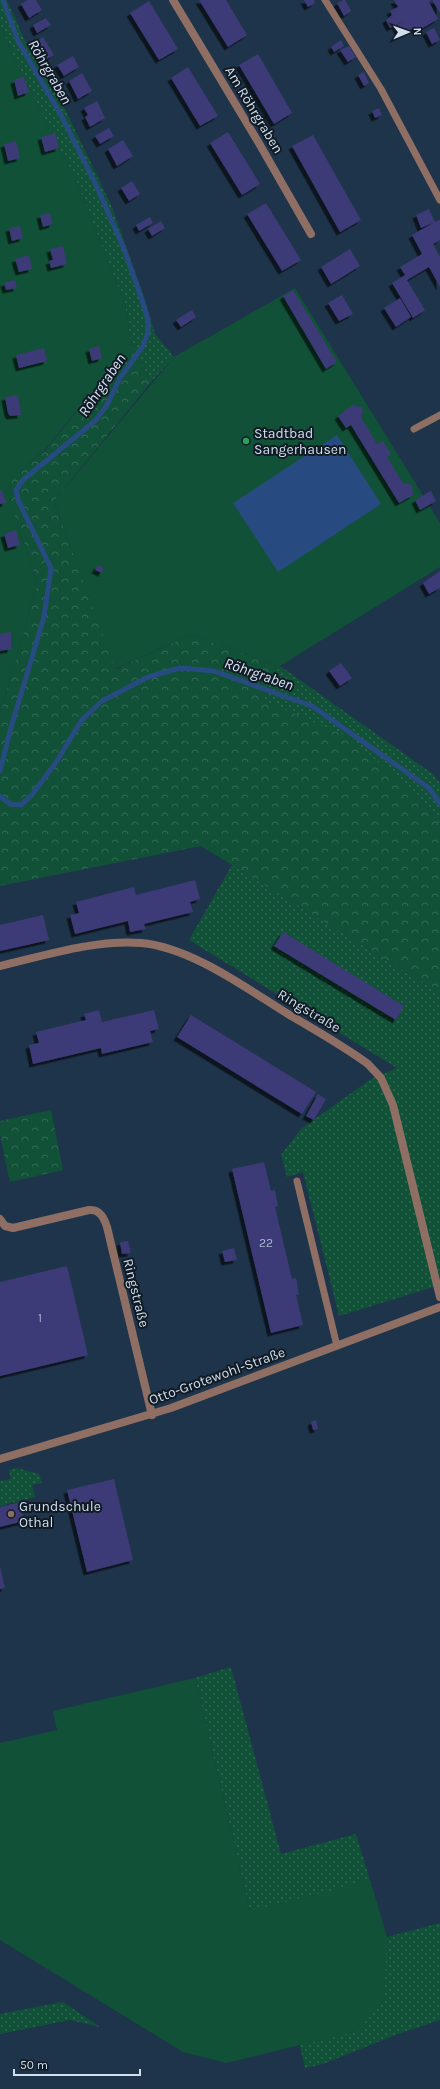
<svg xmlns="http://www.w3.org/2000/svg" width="440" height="2089" viewBox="0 0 440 2089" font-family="Karla,sans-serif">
<defs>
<pattern id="grass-dots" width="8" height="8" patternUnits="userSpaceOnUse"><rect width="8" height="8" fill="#115138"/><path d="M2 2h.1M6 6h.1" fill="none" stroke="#336a55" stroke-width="1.8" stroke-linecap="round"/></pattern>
<pattern id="forest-crowns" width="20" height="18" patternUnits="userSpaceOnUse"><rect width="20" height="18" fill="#115138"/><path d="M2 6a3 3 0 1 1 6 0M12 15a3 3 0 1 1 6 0" fill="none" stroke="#336a55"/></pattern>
<filter id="shadow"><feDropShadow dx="-3.5" dy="3.5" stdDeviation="0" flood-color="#0009"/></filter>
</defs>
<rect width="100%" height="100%" fill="#1e344a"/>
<path fill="url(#grass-dots)" d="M0 0H7L26 43 65 109 112 207 143 294 155 334 174 357 151 382 131 343 125 304 76 180 16 62 0 24Z
M280 666 433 774 440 783V826L418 795 260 699Z
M232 865 440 993V1285L339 1316 303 1172 287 1177 281 1155 301 1129 371 1079 397 1068 189 940Z
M17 1468 39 1474 42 1483 32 1485 35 1497 0 1506V1481L11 1479 9 1470Z
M231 1667 281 1854 356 1834 387 1937 440 1923V2020L395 2035 323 2064 305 2068 296 2029 250 1911 195 1678Z
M63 2002 100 2027 70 2020 0 2034V2014Z"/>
<path fill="url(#forest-crowns)" d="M131 343 151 382 54 501 116 669 191 635 280 666 260 699 347 736 418 795 440 826V993L201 846 0 886V714L37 586C31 550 9 517 7 481L45 451Z
M51 1110 63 1170 10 1182 0 1135V1121Z"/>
<path fill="#115138" d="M0 24 16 62 76 180 125 304 131 343 44 451 8 481C9 517 31 550 37 586L0 714Z
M295 288 440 523V567L280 666 191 635 115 669 54 501 174 357Z
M195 1678 250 1911 331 1891 369 1879 387 1937 384 2000 358 2031 226 2063 183 2052 0 1940V1743L57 1730 53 1711Z"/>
<path fill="#274b81" d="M337 435 381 504 278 572 233 503Z"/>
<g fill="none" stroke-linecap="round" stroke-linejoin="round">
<path stroke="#274b81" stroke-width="5" d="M0 771 10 731 44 617 51 568 18 500 16 490 23 480 96 420 107 405 120 378 143 346 148 332V320L142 300 124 249 97 187 62 117 18 41 3 0
M0 796 10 804 21 805 31 796 57 761 81 721 102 701 148 677 180 668 214 671 312 706 429 788 440 804"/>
</g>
<path fill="#3d3a77" filter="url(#shadow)" d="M28 0H36L42 10 29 18 21 4Z
M199 0H226L247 35 228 47Z
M304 0H314L315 3 308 7Z
M343 0H345L351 11 344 16 337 3Z
M394 0H440V13L432 0 429 2 438 19 418 31 415 27 401 35 395 26 406 20 390 28 386 20 392 15 390 11 398 7Z
M149 1 178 49 159 60 130 13Z
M46 18 51 25 37 33 33 25Z
M434 28 440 40 432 44 426 32Z
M43 37 54 55 47 59 37 41Z
M341 40 344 46 334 52 331 47Z
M349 46 356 57 348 62 340 50Z
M258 54 292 113 274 124 239 65Z
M73 56 79 67 64 76 57 65Z
M188 67 218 116 200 126 171 78Z
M364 72 369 83 364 86 358 75Z
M82 73 92 91 78 99 69 81Z
M24 77 29 92 18 96 14 80Z
M97 101 105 118 90 127 85 117 88 115 84 108Z
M379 108 382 115 375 118 372 111Z
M109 128 114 136 100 144 95 136Z
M228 132 260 184 242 195 210 143Z
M55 133 59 148 45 152 41 137Z
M313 135 361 220 340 232 292 146Z
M123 140 133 156 117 166 108 149Z
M16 141 20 158 8 161 4 144Z
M132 181 140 194 129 201 121 188Z
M266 203 301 260 282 271 247 214Z
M429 209 435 222 440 220V240L433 244 440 257V287L429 267 407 280 425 310 413 318 392 283 405 275 400 267 422 254 412 235 435 222 421 228 416 215Z
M50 213 53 224 43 227 40 215Z
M150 217 153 223 139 231 136 225Z
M161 221 165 228 152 236 148 229Z
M20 226 23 238 12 241 9 228Z
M63 246 67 264 51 268 49 261 53 260 50 249Z
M350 249 360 266 331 284 321 267Z
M29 255 32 269 19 272 15 259Z
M15 280 17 288 6 290 4 283Z
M293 290 337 362 326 369 283 296Z
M342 295 353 314 339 321 328 303Z
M400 298 411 317 396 327 384 308Z
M192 310 196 317 181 327 176 320Z
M99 346 102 358 92 361 89 349Z
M44 348 47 361 19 368 16 355Z
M18 395 21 415 10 416 8 413 5 397Z
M353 405 362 407 363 412 361 417 377 444 383 441 391 454 387 457 403 483 410 484 412 486 413 495 399 503 351 425 346 428 338 416Z
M2 490 6 503 0 504V491Z
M431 491 436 501 420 510 415 500Z
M16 530 20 545 8 548 4 534Z
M98 565 104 568 102 573 95 570Z
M440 571V588L429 594 423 583Z
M11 632V649L0 651V634Z
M341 663 352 678 340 686 329 671Z
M195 880 200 899 190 902 193 912 144 924 146 929 130 932 128 921 75 934 70 915 79 913 76 902 134 887 136 895Z
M43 915 49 940 0 951V925Z
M283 932 404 1006 396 1020 274 946Z
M99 1010 102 1022 154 1010 159 1029 150 1031 153 1042 102 1054 101 1048 33 1064 29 1045 39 1043 36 1032 86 1020 84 1014Z
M191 1015 316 1092 302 1114 177 1037Z
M318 1094 326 1099 314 1120 306 1116Z
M264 1162 271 1191 275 1190 278 1206 275 1207 292 1279 296 1278 299 1294 296 1295 303 1325 271 1333 232 1169Z
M128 1241 131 1253 122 1254 120 1242Z
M234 1248 237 1260 225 1262 222 1251Z
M67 1266 88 1355 0 1376V1282Z
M316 1420 318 1429 313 1430 311 1422Z
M114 1479 133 1560 87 1572 67 1490Z
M20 1502 24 1521 0 1527V1507Z
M0 1567 5 1588 0 1589Z"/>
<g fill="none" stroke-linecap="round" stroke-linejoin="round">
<path stroke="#8f6f64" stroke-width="7" d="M325 0 381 89 440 200
M414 429 440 415
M297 1181 337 1346"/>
<path stroke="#8f6f64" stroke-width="8" d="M173 0 260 145 311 234
M0 966C43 956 96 939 141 943 190 947 246 988 288 1014 315 1030 342 1045 368 1064L381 1078 393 1105 440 1297
M0 1219 5 1226 13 1228 89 1210C100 1209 104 1218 107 1227L152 1415
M0 1459 171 1408 440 1307"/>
</g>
<circle fill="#2e9e5b" stroke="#111b25" stroke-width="1.5" cx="246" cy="441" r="4"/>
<circle fill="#8d6e63" stroke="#111b25" stroke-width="1.5" cx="11" cy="1514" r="4"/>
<g text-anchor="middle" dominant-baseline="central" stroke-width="4" stroke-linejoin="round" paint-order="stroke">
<g font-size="12" fill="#acb6d0">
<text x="266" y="1243">22</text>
<text x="40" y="1318">1</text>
</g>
<g font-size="14" fill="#d1dfed" stroke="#111b25">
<text transform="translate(254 110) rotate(59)">Am Röhrgraben</text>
<text transform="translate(309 1011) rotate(31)">Ringstraße</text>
<text transform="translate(136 1293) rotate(76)">Ringstraße</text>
<text transform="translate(217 1376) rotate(-20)">Otto-Grotewohl-Straße</text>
</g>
<g font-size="14" fill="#d1dfed" stroke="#111b25" text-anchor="start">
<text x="254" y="433">Stadtbad<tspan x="254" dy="16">Sangerhausen</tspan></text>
<text x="19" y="1506">Grundschule<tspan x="19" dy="16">Othal</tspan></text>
</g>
<g font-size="15" font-style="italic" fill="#dae5f6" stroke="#111b25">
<text transform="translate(50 72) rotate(60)">Röhrgraben</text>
<text transform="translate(102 385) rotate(-56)">Röhrgraben</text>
<text transform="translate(259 674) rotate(19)">Röhrgraben</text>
</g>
</g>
<g transform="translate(408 32) rotate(88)" stroke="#111b25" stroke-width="3" paint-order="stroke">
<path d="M0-3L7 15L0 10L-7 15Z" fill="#d1dfed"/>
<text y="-6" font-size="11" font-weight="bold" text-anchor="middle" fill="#d1dfed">N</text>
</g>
<path d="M14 2069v6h126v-6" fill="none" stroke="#d1dfed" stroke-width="2"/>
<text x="20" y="2069" font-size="12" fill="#d1dfed" stroke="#111b25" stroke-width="3" paint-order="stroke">50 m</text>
</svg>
